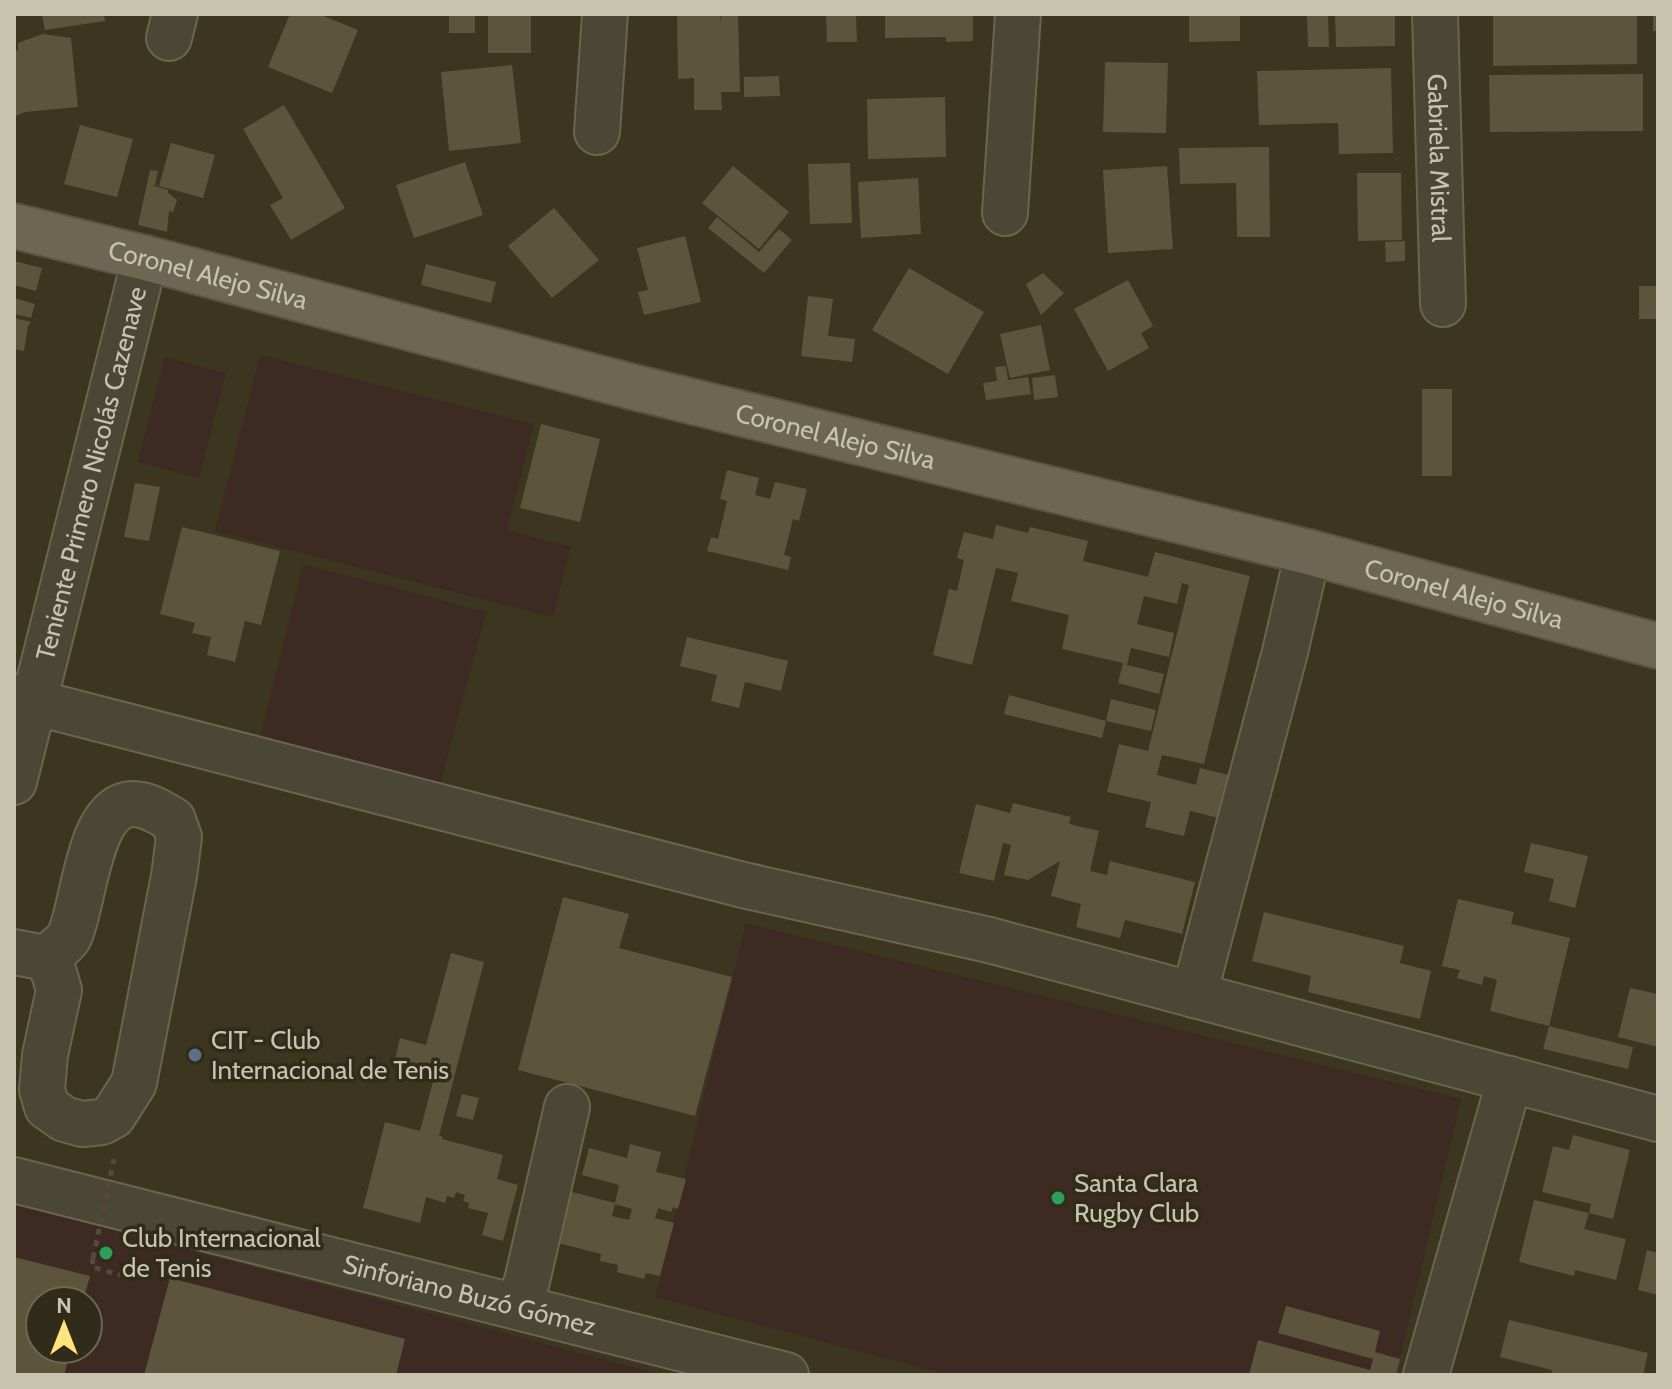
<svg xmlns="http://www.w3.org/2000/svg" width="1672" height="1389" viewBox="0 0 1672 1389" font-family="Cabin,sans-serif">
<rect width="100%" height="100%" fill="#3c3520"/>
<path fill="#3d2a22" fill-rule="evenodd" d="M260 355 534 424 507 530 571 547 553 617 215 531Z
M165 357 226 373 199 478 138 462Z
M303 564 486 612 439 788 259 741Z
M746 923 1461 1099 1396 1375H949L655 1297Z
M14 1204 663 1375H14ZM40 1301H88V1349H40Z"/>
<path fill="#5c553c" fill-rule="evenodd" d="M42 14H104L105 21 45 30Z
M290 14H319L358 30 332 93 268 67Z
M449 14H475V33H449Z
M488 14H531V53H488Z
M677 14H720V23L721 14H738L740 92H721L722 110H694V78L678 79Z
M826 14H856L857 42H827Z
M885 14H973V41L946 42V37L885 38Z
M1189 14H1240V41L1189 42Z
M1307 14H1328L1329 47H1308Z
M1335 14H1395V46L1336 47Z
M1493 14H1637V64L1493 66Z
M1653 14H1658V31H1653Z
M43 34 71 38 78 107 25 112 14 117V51L18 50V43Z
M1105 62 1168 63 1166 133 1103 132Z
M512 65 521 143 449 151 441 72Z
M1391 68 1393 153 1339 154 1338 123 1259 125 1257 71Z
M1643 74V131L1490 132 1489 75Z
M779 76 780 96 744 97V77Z
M945 97 946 157 868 159 867 99Z
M284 105 345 208 291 240 270 205 283 198 243 129Z
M80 125 133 139 117 197 64 184Z
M171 143 215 155 203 198 159 186Z
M1269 147 1270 237H1237L1236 183 1180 184 1179 148Z
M465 162 483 215 414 238 396 185Z
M850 163 852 223 810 224 808 164Z
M733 166 789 212 759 249 702 203Z
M1167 166 1173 249 1108 253 1103 170Z
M150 170 158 171 155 185H152L168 190V193L177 200 173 212 169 211 167 232 138 225Z
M1357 173H1401L1402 240 1358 241Z
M918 178 921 234 861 238 858 182Z
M554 208 599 260 552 298 508 246Z
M717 217 759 252 779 229 792 240 764 273 708 228Z
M685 236 701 302 644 315 638 292 648 290 637 248Z
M1405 241V261L1386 262 1385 242Z
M14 261 42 268 36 291 14 285Z
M426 264 496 282 491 303 421 285Z
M909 268 984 312 948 374 872 330Z
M1043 273 1064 293 1041 315 1026 284Z
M1128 280 1153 326 1141 333 1149 348 1108 371 1074 309Z
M1639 286H1658V319H1639Z
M808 296 833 299 828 336 855 339 852 362 801 356Z
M14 298 35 304 31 318 14 314Z
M14 318 31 322 28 326 24 351 14 349Z
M1041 325 1050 370 1010 378 1000 334Z
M1006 366 1008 380 1028 377 1031 394 986 400 983 383 997 381 995 367Z
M1055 375 1058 397 1034 400 1032 378Z
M1422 389H1452V476H1422Z
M541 424 600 439 580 522 520 508Z
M727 470 759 478 755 495 770 499 775 482 807 489 799 521 793 519 784 555 791 557 788 570 707 551 711 537 718 539 727 501 720 499Z
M135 483 160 487 149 541 124 537Z
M996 525 1028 533 1030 527 1088 541 1083 561 1148 577 1155 552 1250 576 1204 764 1162 755 1157 775 1196 785 1200 768 1229 775 1219 818 1190 811 1184 836 1145 827 1151 802 1107 792 1119 744 1148 751 1189 585 1182 583 1177 604 1144 596 1137 624 1174 633 1169 657 1131 648 1127 665 1164 674 1159 694 1118 683 1123 663 1062 649 1069 615 1011 601 1018 573 996 568 972 665 933 655 949 589 957 591 964 560 957 558 964 532 993 539Z
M182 527 280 551 261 625 245 621 235 662 207 655 211 637 192 633 195 623 160 614Z
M687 637 788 661 781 691 745 682 739 708 711 701 717 675 680 666Z
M1009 695 1106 721 1111 699 1156 710 1151 731 1106 721 1102 738 1004 714Z
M1013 803 1071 817 1069 824 1099 831 1090 871 1107 875 1110 861 1195 882 1182 934 1125 920 1120 938 1076 927 1081 904 1051 896 1060 861 1028 880 1004 875 1011 845 1003 843 994 881 959 873 976 804 1010 813Z
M1531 843 1588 856 1575 908 1549 901 1554 879 1524 872Z
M563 897 629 914 619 948 732 977 695 1116 518 1070Z
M1458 899 1514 912 1511 924 1570 938 1549 1026 1490 1011 1497 980 1484 976 1482 985 1457 978 1460 970 1442 966Z
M1264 912 1404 946 1400 963 1431 971 1420 1019 1308 992 1311 976 1252 961Z
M451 953 484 962 439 1136H442V1139L503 1155 497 1179 518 1185 503 1241 482 1235 488 1213 468 1208 469 1203 463 1201 465 1195 456 1192 454 1198 447 1196 445 1203 426 1197 420 1223 363 1208 385 1122 420 1131 435 1074 394 1063 400 1038 426 1045Z
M1630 988 1658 994V1047L1618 1037Z
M1549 1026 1633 1047 1628 1069 1543 1049Z
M462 1094 479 1098 473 1120 456 1116Z
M1573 1135 1630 1150 1613 1219 1589 1213 1591 1204 1542 1192 1553 1146 1569 1150Z
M630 1144 661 1152 656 1172 686 1179 678 1209 673 1207 671 1212 658 1208 655 1218 674 1223 660 1276 646 1273 644 1279 617 1272 618 1265 600 1261 601 1254 554 1242 568 1191 615 1203 619 1185 582 1175 589 1148 627 1158ZM615 1204 632 1209 629 1220 612 1216Z
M1534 1200 1589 1213 1584 1229 1626 1239 1616 1280 1575 1270 1574 1276 1519 1262Z
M1647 1250 1658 1253V1295L1638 1290Z
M14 1257 90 1276 83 1301H40V1349H71L64 1375H14Z
M170 1278 405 1339 396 1375H144Z
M1286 1306 1380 1331 1375 1352 1400 1359 1396 1375H1249L1258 1340 1370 1370 1373 1359 1278 1333Z
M1509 1320 1648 1353 1643 1375H1551L1552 1370 1500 1357Z"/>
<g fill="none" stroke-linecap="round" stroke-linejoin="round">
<g stroke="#6a6452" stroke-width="48">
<g id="minor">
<path id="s1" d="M1435 14 1443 304"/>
<path d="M169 38 175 14"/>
<path d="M597 132 605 14"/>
<path d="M1005 213 1018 14"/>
<path d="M14 697 743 885 989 940 1658 1119"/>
<path id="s2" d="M14 782 145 258"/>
<path d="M14 952 46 958C53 952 64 945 69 937 85 904 87 805 133 804 148 804 161 813 173 820L179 837 174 876 134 1083 113 1116 102 1122 82 1124 64 1119 47 1107 42 1090 45 1055 59 990 54 973 46 958"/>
<path d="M1194 995 1285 652 1308 552"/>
<path id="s3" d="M14 1180 786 1375"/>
<path d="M518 1306 527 1281 567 1107"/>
<path d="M1426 1375 1510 1079"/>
</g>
</g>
<g stroke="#585340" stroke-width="48">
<g id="major">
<path id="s4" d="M14 226 145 258 633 387 1308 552 1658 646"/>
</g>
</g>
<path stroke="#5a4640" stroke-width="5" stroke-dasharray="6 6" stroke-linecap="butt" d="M93 1258 92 1267 120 1275"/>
<use href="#minor" stroke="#4c4634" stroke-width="44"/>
<use href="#major" stroke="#6c6652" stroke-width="44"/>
<path stroke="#5a4640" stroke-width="5" stroke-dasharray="6 6" stroke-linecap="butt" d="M93 1258 114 1159"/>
</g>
<circle fill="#5c6f8a" stroke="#312b19" stroke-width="3" cx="195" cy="1055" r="8"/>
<g fill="#2e9e5b" stroke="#312b19" stroke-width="3">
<circle cx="1058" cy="1198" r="8"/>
<circle cx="106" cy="1253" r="8"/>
</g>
<g text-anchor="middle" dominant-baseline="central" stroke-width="7" stroke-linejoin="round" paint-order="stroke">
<g font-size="26" fill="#c8c3af" stroke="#312b19">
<text stroke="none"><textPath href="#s1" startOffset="144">Gabriela Mistral</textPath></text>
<text stroke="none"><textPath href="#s4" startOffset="200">Coronel Alejo Silva</textPath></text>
<text stroke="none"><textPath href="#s4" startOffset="848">Coronel Alejo Silva</textPath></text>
<text stroke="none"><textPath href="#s2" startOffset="318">Teniente Primero Nicolás Cazenave</textPath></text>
<text stroke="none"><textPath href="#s4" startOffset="1496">Coronel Alejo Silva</textPath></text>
<text stroke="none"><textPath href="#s3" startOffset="470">Sinforiano Buzó Gómez</textPath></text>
</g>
<g font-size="26" fill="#c8c3af" stroke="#312b19" text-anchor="start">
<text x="211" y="1040">CIT - Club<tspan x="211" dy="30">Internacional de Tenis</tspan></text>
<text x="1074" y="1183">Santa Clara<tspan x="1074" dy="30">Rugby Club</tspan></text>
<text x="122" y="1238">Club Internacional<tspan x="122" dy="30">de Tenis</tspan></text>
</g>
</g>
<rect width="1672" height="1389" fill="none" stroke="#c8c3af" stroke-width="32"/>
<g transform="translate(64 1325)"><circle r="38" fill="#312b19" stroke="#6d6855" stroke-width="2"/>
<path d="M0-6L14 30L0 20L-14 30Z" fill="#ffe37d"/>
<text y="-12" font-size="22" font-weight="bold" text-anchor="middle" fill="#c8c3af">N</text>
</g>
</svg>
